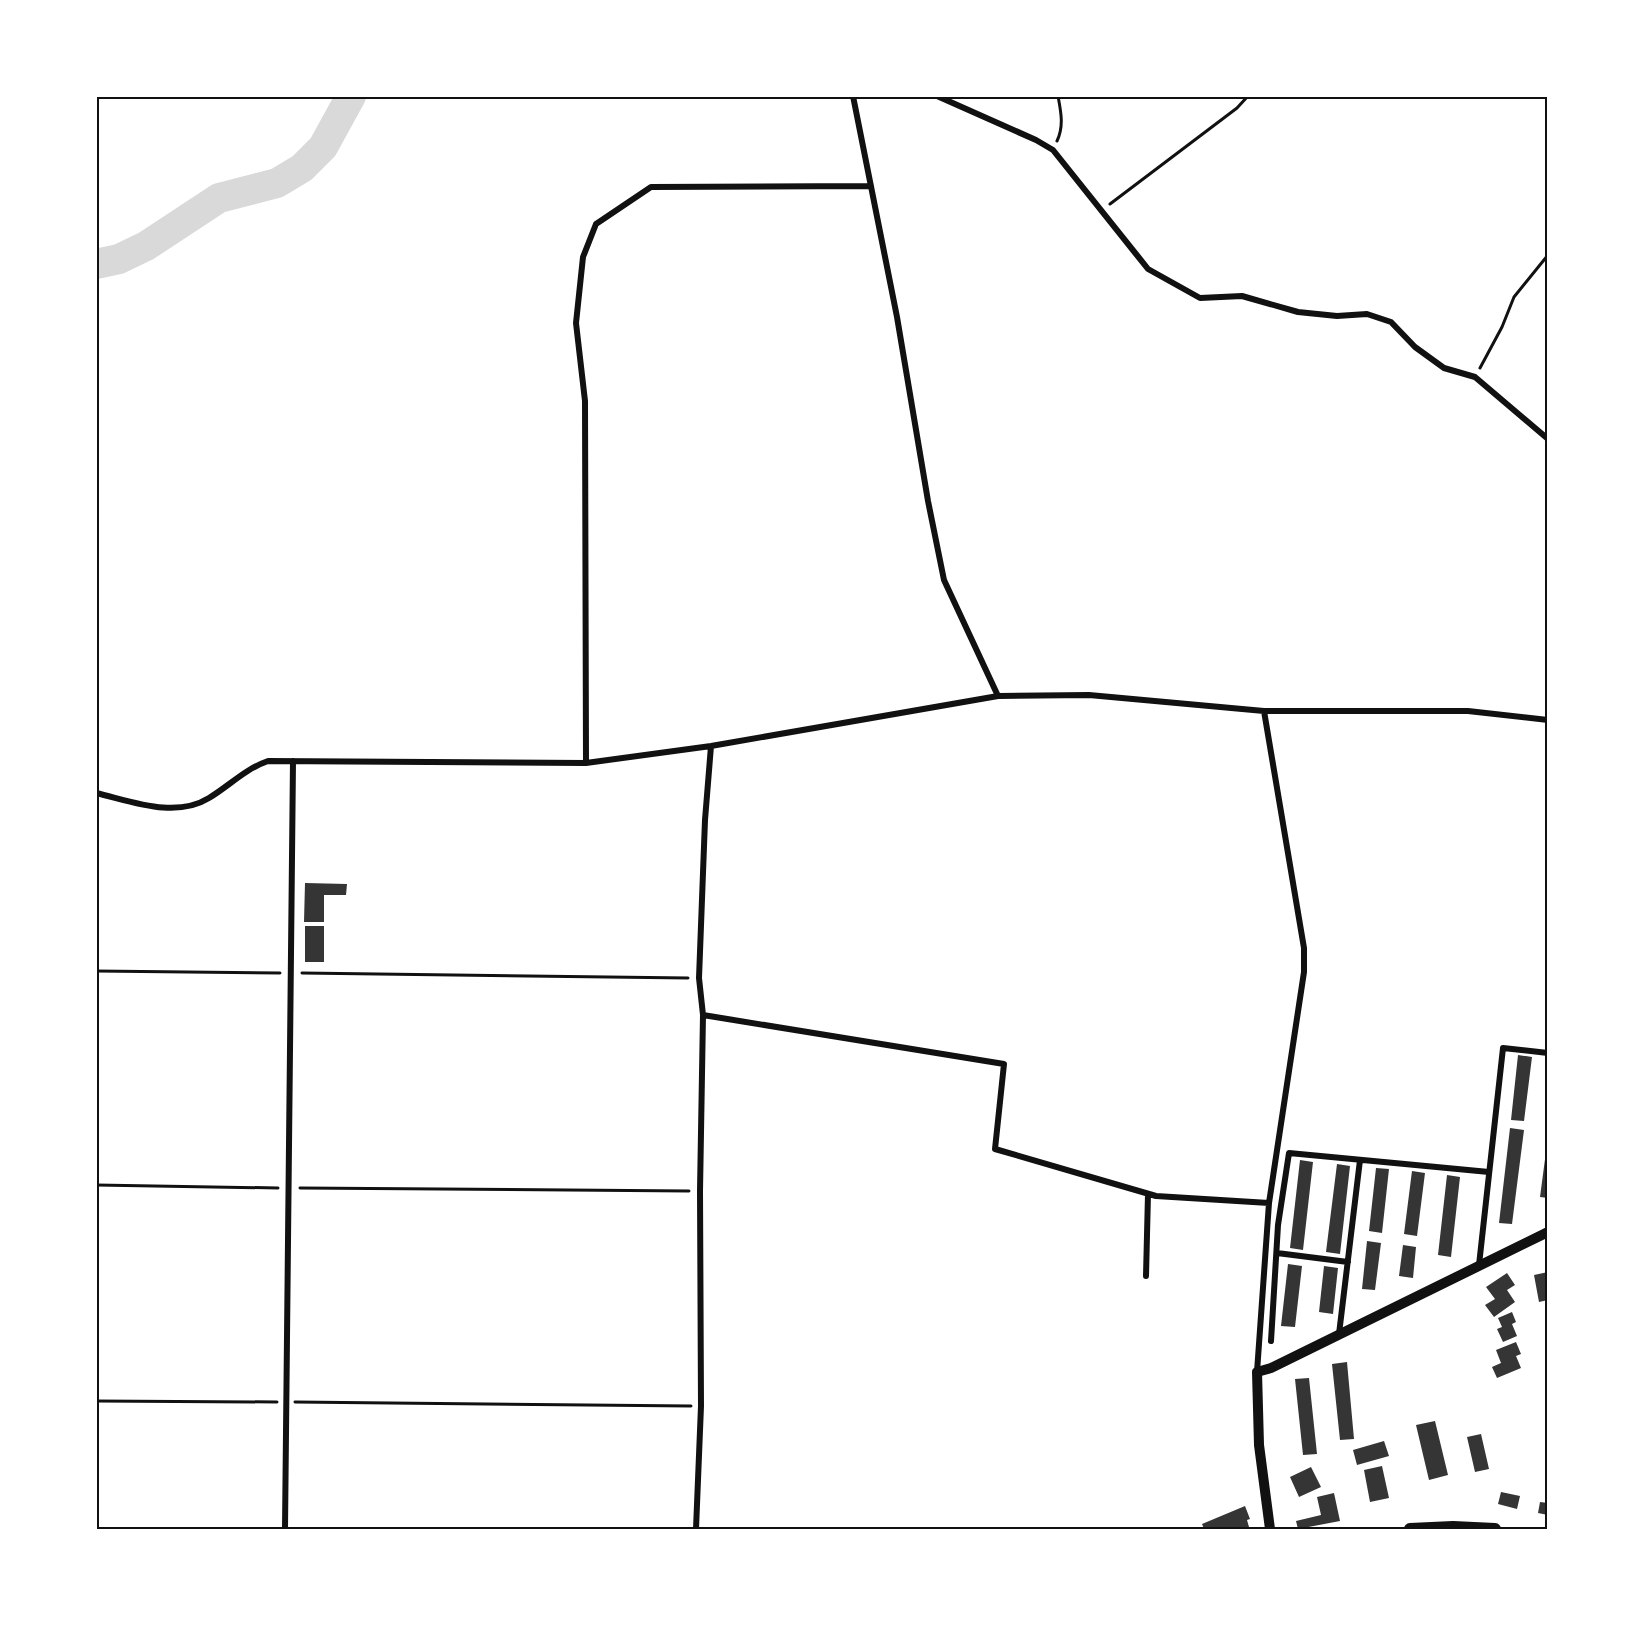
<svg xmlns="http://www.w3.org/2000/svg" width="1644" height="1625" viewBox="0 0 1644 1625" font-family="'Playfair Display',serif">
<rect width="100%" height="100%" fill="#fff"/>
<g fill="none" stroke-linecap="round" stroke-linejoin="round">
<path stroke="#d9d9d9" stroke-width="30" d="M96 264 119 259 146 246 219 198 277 183 302 168 323 147 351 96"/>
</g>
<path fill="#353535" d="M305 883 347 884 346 895H324V922H304Z
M305 926H324V962H305Z
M1518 1055 1532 1057 1524 1121 1511 1120Z
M1510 1128 1524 1130 1512 1224 1499 1223Z
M1547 1144H1548V1198L1540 1197Z
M1300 1160 1313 1162 1303 1250 1290 1248Z
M1337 1164 1350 1166 1340 1254 1326 1252Z
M1376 1168 1389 1169 1382 1233 1369 1231Z
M1412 1171 1425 1173 1417 1236 1404 1234Z
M1447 1175 1460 1177 1451 1257 1438 1255Z
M1367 1241 1381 1243 1375 1290 1362 1289Z
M1403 1245 1416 1247 1413 1278 1399 1276Z
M1288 1264 1302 1266 1295 1327 1281 1326Z
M1324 1266 1338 1268 1333 1314 1319 1312Z
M1548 1272V1300L1539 1302 1534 1275Z
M1507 1273 1515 1285 1507 1290 1515 1302 1494 1317 1485 1305 1495 1299 1486 1287Z
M1512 1312 1516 1322 1512 1324 1517 1336 1503 1342 1497 1329 1502 1327 1498 1318Z
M1516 1342 1521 1354 1516 1356 1521 1368 1497 1378 1492 1367 1501 1363 1496 1350Z
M1347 1362 1354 1439 1340 1440 1332 1364Z
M1309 1378 1317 1454 1303 1455 1295 1379Z
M1435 1421 1448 1475 1429 1480 1416 1425Z
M1481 1434 1489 1469 1475 1472 1467 1437Z
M1384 1441 1389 1456 1357 1465 1353 1450Z
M1382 1466 1389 1498 1370 1502 1364 1470Z
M1311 1467 1321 1487 1299 1497 1290 1477Z
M1501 1492 1520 1496 1517 1509 1498 1504Z
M1334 1493 1340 1521 1298 1529 1296 1521 1321 1515 1317 1497Z
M1540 1502 1548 1503V1515L1538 1513Z
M1245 1506 1250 1519 1247 1520 1249 1527 1244 1529H1204L1202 1524Z"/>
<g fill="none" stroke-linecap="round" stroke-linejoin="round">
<path stroke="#111" stroke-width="3" d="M1057 141C1064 126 1061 112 1058 96
M1110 204 1237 108 1248 96
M1480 368 1502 327 1514 297 1548 255
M96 971 280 973
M302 973 688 978
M96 1185 278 1188
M300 1188 689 1191
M96 1401 277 1402
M295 1402 691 1406"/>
<path stroke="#111" stroke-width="6" d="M853 96 897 317 928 501 944 580 998 696
M937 96 1036 140 1053 150 1148 269 1200 298 1242 296 1298 312 1337 316 1367 314 1391 322 1415 347 1444 368 1475 377 1548 439
M586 763 585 401 576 323 583 257 596 224 651 187 871 186
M96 793C131 801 175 819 209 798 229 786 245 769 268 761L586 763 711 746 998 696 1089 695 1264 711H1468L1548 720
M703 1015 1004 1064 995 1149 1156 1196 1269 1203
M1277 1253 1348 1262
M1479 1265 1503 1048 1548 1053
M1146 1276 1148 1194
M1339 1334 1360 1160
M1271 1341 1278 1225 1289 1153 1489 1172
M1257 1372 1269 1203 1304 972V948L1264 711
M285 1529 293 761
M696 1529 701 1406 700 1191 703 1015 699 978 705 820 711 746"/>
<path stroke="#111" stroke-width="10" d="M1270 1529 1259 1445 1257 1372 1271 1368 1548 1232"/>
<path stroke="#111" stroke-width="12" d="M1410 1529 1453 1527 1495 1529"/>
</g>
<rect width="1644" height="1625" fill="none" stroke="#ffffff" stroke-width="195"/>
<rect x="98" y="98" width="1448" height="1430" fill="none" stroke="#111" stroke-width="2"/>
</svg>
